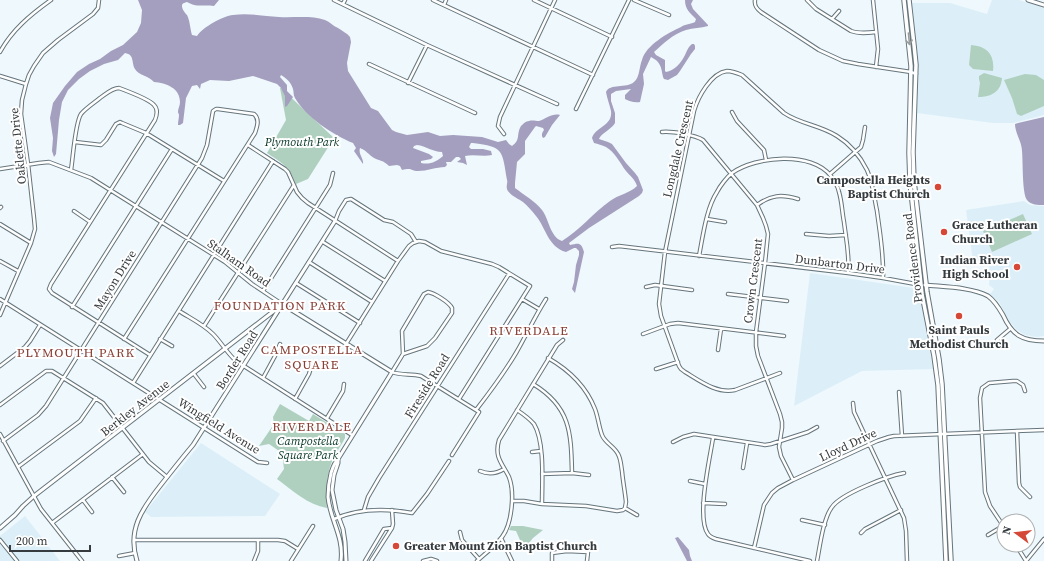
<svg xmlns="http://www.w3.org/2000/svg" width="1044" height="561" viewBox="0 0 1044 561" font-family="'Source Serif 4',serif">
<rect width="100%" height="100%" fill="#eef8fd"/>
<path fill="#dceff8" d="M992 0H1019L1044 8V115L1013 123H993L917 113 919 68 912 3H950L987 14Z
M1024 201 1030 205 1044 206V336L1037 337 1025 335 1017 330 1009 321 999 302 990 294 994 289 989 285 990 273 989 260 973 261 966 210Z
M810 273 914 288 919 291 933 369 862 371 794 406Z
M201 443 280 494 265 516 151 517 145 512Z
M25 516 60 561H0V536Z"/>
<path fill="#afd0bf" d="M971 45C987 46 995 55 993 71L973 69 969 65Z
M984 73 1002 78C1001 92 991 97 978 97L980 83 979 79V76Z
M1025 74 1036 75 1044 80V106L1021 116 1017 114 1012 98 1004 80Z
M280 88H281L334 138 308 179 296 184C288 165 283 164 267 153L286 120Z
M1023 214 1032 234 992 252 983 231Z
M280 404 309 421 313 414 345 434V438C342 444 337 451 334 457 326 473 326 491 327 508 308 505 292 490 277 479L284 469 282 453 269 444 259 446 274 424 273 417Z
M511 526H523L543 530 533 538 525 548 523 547 516 531 509 530Z"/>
<path fill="#a49fbe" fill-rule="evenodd" d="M138 0H219L214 6C202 4 198 8 187 2 184 3 182 3 182 6 182 9 185 13 187 15 190 21 190 28 192 35L197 36C203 27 223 16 233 15 249 13 264 16 279 17 294 18 311 15 325 20 330 22 333 26 338 28 342 31 347 33 350 37L351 42 347 63 348 71 371 108 378 111 392 130 396 132 407 135 428 132 440 136 453 135 482 137 498 142 506 140 509 144 512 146C521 140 516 134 521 126 523 124 526 121 529 121 532 120 536 121 539 121 546 119 552 113 560 115L552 125 545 137 543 138C541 135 542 133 544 130L543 128 536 126 535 127 525 141V154L517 162 515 183V188C524 195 535 201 542 210 549 219 550 237 562 241 580 230 593 213 610 201 618 195 630 193 637 186 635 179 630 176 626 171 620 163 615 152 606 147 602 145 598 144 594 143L592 138C595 127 613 126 611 111 610 106 607 98 606 92 610 83 626 89 634 82 640 77 639 67 642 60 646 45 668 33 681 27 685 24 691 24 695 22L696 19C690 13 685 9 685 0H693L691 4 693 9 708 25V26C701 28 693 28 686 30 673 34 663 44 654 52L656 55 665 60V71L666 72C674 71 681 63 685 55 687 51 688 47 692 44H694L695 46V49L691 54 680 71 677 75 668 80 664 79 663 77C661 67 661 62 651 57L643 74 644 84 640 102C634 103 629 101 625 99V95L631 89 616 91 611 94V101L615 113V123C611 130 601 133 599 139L608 142 612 144 626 163 635 173 638 177 643 190 642 193 639 196 589 228 569 243 570 245C579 243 581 242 584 252L575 293 572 289 574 282 576 265 579 255V251L576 248H574L566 252C548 247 546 228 536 216 532 211 528 206 523 202 519 199 509 195 507 189 506 186 508 182 507 180 502 150 504 147 473 143H471L469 147 471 149H483L491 151 492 155C483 157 474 154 465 156L467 165 463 163 457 162 461 159 459 157H456L451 162H446L447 165 445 167C436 167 427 171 418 171 411 171 412 167 402 170L400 166 397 165 389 166C383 160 380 161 374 158 369 155 366 150 360 148 358 154 364 159 363 164L354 151 356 148 353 143C333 135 306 117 295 98 293 95 294 92 293 89 291 82 286 78 281 75L280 77 287 85V91L293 97 287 106 285 107V96L281 88 277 84 253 76 229 81 210 80 201 84 200 89 197 85 192 86 186 98 183 123 180 125H178C178 121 179 118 179 115 179 114 178 113 178 112 178 108 180 106 180 102 180 88 166 83 154 82 149 76 138 75 135 69 131 62 135 55 125 53L118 60 104 64 90 71 79 79 68 90 62 102 59 120 56 154 54 157 52 151 53 138 50 118 53 103 65 86 77 72 89 64 100 59 111 51 123 45 137 32 141 23 142 10ZM417 145C426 146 433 152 442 152L443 156C436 162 430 165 421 163V161L431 159 433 157 429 154 413 148 414 146Z
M1044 117V205C1038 205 1031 205 1027 200 1022 194 1023 160 1022 151 1022 142 1015 133 1015 124L1018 123Z
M678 537 689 550 690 556 692 561H687L675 538Z"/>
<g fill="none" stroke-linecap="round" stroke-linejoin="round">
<g stroke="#66757c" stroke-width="4.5">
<path id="minor" d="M334 0 427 45 557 104
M433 0 593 75
M534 0 612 37
M634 0 669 15
M755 0C754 6 757 9 761 12L819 50 843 61 858 64 911 72 916 74
M807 0 816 9 851 31C859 34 867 33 876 32
M873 0 878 49 876 67
M343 4 345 0
M444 5 446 0
M832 19 839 11
M0 52C12 30 30 15 51 0
M369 64 475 113
M0 76 26 84
M408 83 427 45
M576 109 629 0
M732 112 737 121 764 150 766 160
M662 132C672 131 695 135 703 140L757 205 763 218 766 226 768 234 765 263 756 332V346L758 356 780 414 782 422V428L779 447 781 456 793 480
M504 134 498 126 500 117 555 0
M75 142 101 145 106 140 116 124 120 122 122 123 146 133 224 181
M248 145 285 169 288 172 297 192 302 198 308 203 398 261
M0 169 39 163 49 162 91 178 225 262 252 284 282 304
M71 170C73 158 75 123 81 114 86 108 94 103 100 98 106 94 112 88 119 88 127 91 149 99 154 105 158 109 157 115 155 120L51 284 49 289 52 293 150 355
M830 174 861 147 863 140 865 127
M757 205C771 195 781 194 798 199
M0 208 1 207
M74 211 90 222
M707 219 725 222
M335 221 339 211 346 200 351 199 384 220 393 222 411 234 416 242
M0 224 31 243
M806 234 829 236 846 235
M323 242 385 281
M612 247 619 246 848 273 883 278 921 285
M699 256C703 236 706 209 717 192 720 186 727 177 732 173 756 156 812 151 831 176 834 180 838 187 839 192 842 202 842 212 844 222 846 239 850 256 848 273
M0 261 18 271
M309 262 372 302
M296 283 360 323
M646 287 655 285 692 290
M263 291 330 185 333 173
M428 292C434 293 449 302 452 308V313L435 338 427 346 403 354 402 331 424 294Z
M728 294 787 301
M0 299 258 462 267 463
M522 299 539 309
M72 307 172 149
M179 311C190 318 203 324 213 334 221 342 227 353 236 361L352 435
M0 315 31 243 35 229 34 218 28 164 21 114 22 100 26 84 29 75 34 66 43 53 58 40 93 14 98 8 99 0
M204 326 294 185
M643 334 670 324 678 323 784 336
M160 339 172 346
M997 340 1010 329
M346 344 398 261 409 246 413 243 419 241 425 242 441 251 492 264 499 267 530 286 459 399
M718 350 721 329
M403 354 392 372C402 376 411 373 421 376L479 412 452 455
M0 366 25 347 30 341 40 325
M656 369 678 362
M780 373 735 390C717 394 700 381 685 372L681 369 679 366 661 316 659 304 665 252 694 111C698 97 711 73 727 71 732 71 737 73 742 75L784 113C800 124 820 125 837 136 850 144 860 156 867 170 873 183 874 197 877 211 880 234 884 255 883 278
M194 374 204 387
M263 378 275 356 280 344
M133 383 273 161
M533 384C571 407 571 433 572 473
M899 392 902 436
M295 399 309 374 312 364
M853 403 854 412 904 518 906 531 907 561
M0 405 42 374 46 371H52L103 403 149 462 167 477
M476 410C490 392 504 373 516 353 526 336 535 316 546 299
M517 410C523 414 529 418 534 424 545 442 542 483 542 504
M327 418 343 391 344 384
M1017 431 1019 483 1020 487 1030 497
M0 434 41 509 82 561
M713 438C710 458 696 518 708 534 710 537 713 538 716 539L810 561
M3 441 38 415 46 406 202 158 207 145 213 111 216 109H218L254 114C260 119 257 127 255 133L124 339
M673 442 683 437 694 434 765 445 771 444 808 432 817 427
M532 452 541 451
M18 467 80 421 96 398
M743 468 747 443
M480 471C489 475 496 474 504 469
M542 474 572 473 589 475
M112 477 124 492
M690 481 705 484
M83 500 92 512
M512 501H524L542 504 586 506 617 511 623 510 625 508 626 502C625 492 623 482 622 471 621 466 621 459 618 454 614 446 605 443 602 435 599 427 598 417 595 409 586 386 569 370 548 358
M703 503 725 504
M625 508 637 515
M364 510 368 497 379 478 509 274
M334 519C359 508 385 508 412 513L427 494 449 461
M802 520 825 525
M52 523 143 454
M1004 527 990 506 985 492 980 398 982 388 989 383 1013 381H1017L1023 385 1025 391
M460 532 462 540 479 559
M861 533 865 529 901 510
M988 535 1003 526
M501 538 512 561
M0 540 17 561
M134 540H278L285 541 298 549
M1016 545 1026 561
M754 548 764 505 772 493 778 488 793 480 877 441 889 437 894 436 1044 430
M119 556 135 553
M254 561 258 551V541
M291 561 313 526
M365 561 384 529 392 528
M371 561 392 528 393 524 392 510
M423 561 431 559 437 561
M477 561C485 554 495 546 502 537 512 524 515 493 509 477 502 463 494 457 499 440L557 345 563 340
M552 561V553L567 551 588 552 587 561
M817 561C820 546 823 519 832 507 841 494 887 476 904 473
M1026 561 1044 539"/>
</g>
<g stroke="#66757c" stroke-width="5">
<path id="tertiary" d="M1028 0 1044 5
M925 285C944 287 971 287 988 296 995 301 999 308 1003 315 1012 335 1022 341 1044 341
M282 304 392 372 338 459C334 463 333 467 331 473 329 481 328 489 328 497 330 520 344 536 341 561
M338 459V463L334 475 332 490 336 510 343 529 345 542 346 561
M0 528 15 515 23 506 34 496 279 307
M137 561C127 530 142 509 160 486 171 472 182 458 193 445L335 221"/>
</g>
<g stroke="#66757c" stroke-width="5.5">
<path id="secondary" d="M904 0 911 66 909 153 910 182 922 294 934 356 938 385 946 561
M909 0 914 45 916 65 913 152 914 181 927 292 939 359 942 384 951 561"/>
</g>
<use href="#minor" stroke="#fff" stroke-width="2.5"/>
<use href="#tertiary" stroke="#fff" stroke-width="3"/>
<use href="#secondary" stroke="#fff" stroke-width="3.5"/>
</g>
<defs><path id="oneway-shaft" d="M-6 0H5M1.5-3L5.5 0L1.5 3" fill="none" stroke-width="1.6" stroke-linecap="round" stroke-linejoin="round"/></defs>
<use stroke="#9a9d9e" href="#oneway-shaft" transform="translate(909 39) rotate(84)"/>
<g fill="#d54837" stroke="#fff" stroke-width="1.5">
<circle cx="938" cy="187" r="4"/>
<circle cx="944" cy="232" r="4"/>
<circle cx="1017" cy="267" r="4"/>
<circle cx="959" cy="316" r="4"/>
<circle cx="396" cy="546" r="4"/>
</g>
<g text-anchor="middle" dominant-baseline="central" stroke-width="4" stroke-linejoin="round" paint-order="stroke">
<g font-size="12" font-style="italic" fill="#043524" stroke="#fff">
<text x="302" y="142">Plymouth Park</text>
<text x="308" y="441">Campostella<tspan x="308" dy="14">Square Park</tspan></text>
</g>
<g font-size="12" fill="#353b3e" stroke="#fff">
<text transform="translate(18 146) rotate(-96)">Oaklette Drive</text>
<text transform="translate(678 149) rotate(-77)">Longdale Crescent</text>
<text transform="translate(913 258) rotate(-97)">Providence Road</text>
<text transform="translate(239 263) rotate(35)">Stalham Road</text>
<text transform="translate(840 264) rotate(7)">Dunbarton Drive</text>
<text transform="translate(115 280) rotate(-58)">Mayon Drive</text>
<text transform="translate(753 281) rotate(-83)">Crown Crescent</text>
<text transform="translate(237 360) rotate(-58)">Border Road</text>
<text transform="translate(427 386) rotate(-58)">Fireside Road</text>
<text transform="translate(135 408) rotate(-38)">Berkley Avenue</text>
<text transform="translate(219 426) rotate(32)">Wingfield Avenue</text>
<text transform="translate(848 445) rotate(-25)">Lloyd Drive</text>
</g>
<g font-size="12" font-weight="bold" fill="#353b3e" stroke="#fff" text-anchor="end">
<text x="930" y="180">Campostella Heights<tspan x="930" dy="14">Baptist Church</tspan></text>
<text x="952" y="225" text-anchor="start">Grace Lutheran<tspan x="952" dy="14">Church</tspan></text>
<text x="1009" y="260">Indian River<tspan x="1009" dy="14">High School</tspan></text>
<text x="959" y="330" text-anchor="middle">Saint Pauls<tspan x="959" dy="14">Methodist Church</tspan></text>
<text x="404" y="546" text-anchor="start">Greater Mount Zion Baptist Church</text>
</g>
<g font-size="13" letter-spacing="1" fill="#873f35" stroke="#fff">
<text x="280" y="305">FOUNDATION PARK</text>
<text x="529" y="330">RIVERDALE</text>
<text x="312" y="349">CAMPOSTELLA<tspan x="312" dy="15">SQUARE</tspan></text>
<text x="76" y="352">PLYMOUTH PARK</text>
<text x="312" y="426">RIVERDALE</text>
</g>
</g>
<g transform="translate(1016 533) rotate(285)"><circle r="19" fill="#ffffff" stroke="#aeb1b2"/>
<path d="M0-3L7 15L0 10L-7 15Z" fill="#d54837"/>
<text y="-6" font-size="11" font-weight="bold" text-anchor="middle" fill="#353b3e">N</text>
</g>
<path d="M10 545v6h80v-6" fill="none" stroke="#353b3e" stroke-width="2"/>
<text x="16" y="545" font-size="12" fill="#353b3e" stroke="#ffffff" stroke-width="3" paint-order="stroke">200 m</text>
</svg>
